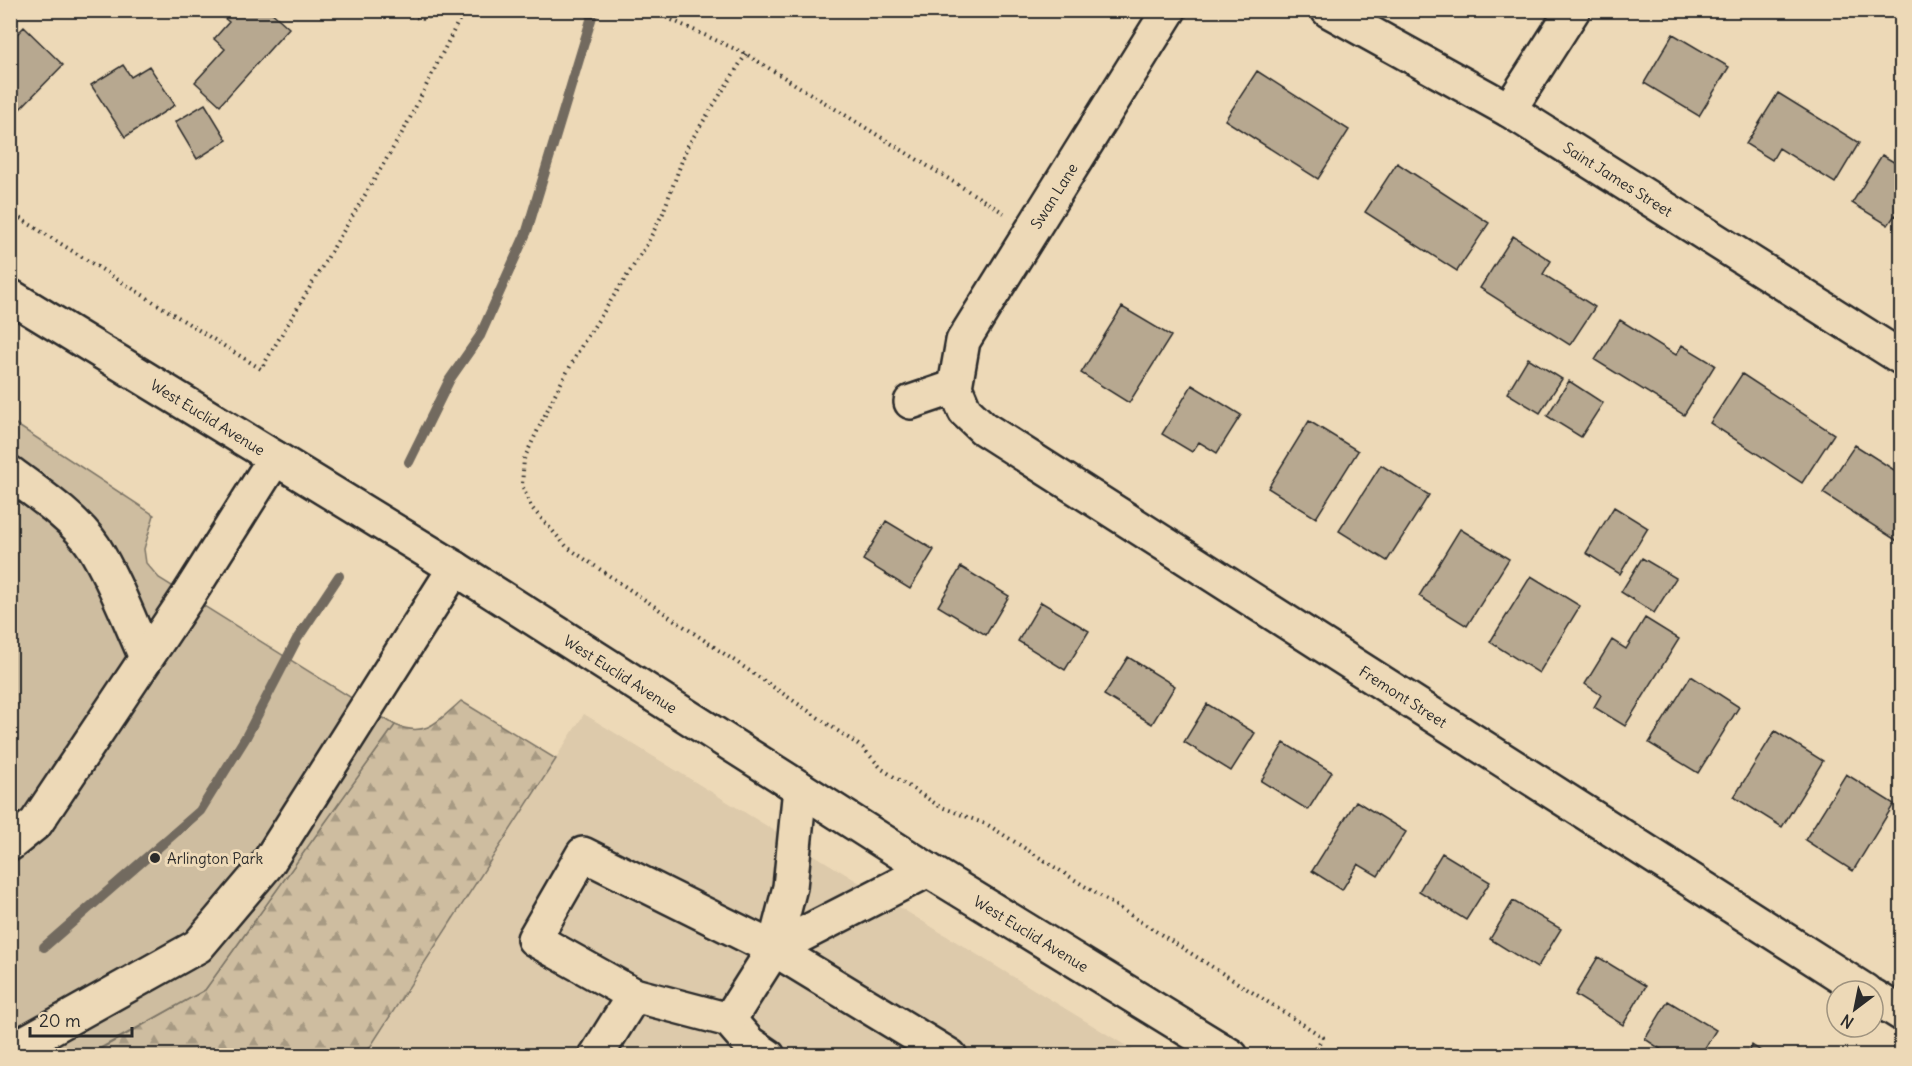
<svg xmlns="http://www.w3.org/2000/svg" width="1912" height="1066" viewBox="0 0 1912 1066" font-family="Delius,sans-serif">
<defs>
<pattern id="forest-firs" width="22" height="20" patternUnits="userSpaceOnUse" patternTransform="scale(1.5)"><rect width="22" height="20" fill="#cebda0"/><path d="M5 1l3.5 6h-7zM16 11l3.5 6h-7z" fill="#a79a83"/></pattern>
</defs>
<rect width="100%" height="100%" fill="#edd9b7"/>
<filter id="ink" filterUnits="userSpaceOnUse"><feTurbulence type="fractalNoise" baseFrequency=".0167" numOctaves="2"/><feDisplacementMap in="SourceGraphic" scale="12" xChannelSelector="R" yChannelSelector="G"/><feConvolveMatrix kernelMatrix="1 2 1 2 8 2 1 2 1" color-interpolation-filters="sRGB"/></filter>
<g filter="url(#ink)">
<path fill="#ddcaab" d="M584 714 1141 1055 365 1056Z"/>
<path fill="url(#forest-firs)" stroke="#7c7466" stroke-width="1.5" d="M461 701 556 759 365 1055 88 1056 205 990 395 725C427 738 438 721 461 701Z"/>
<path fill="#cebda0" stroke="#7c7466" stroke-width="1.5" d="M11 421 154 515 144 549 146 563 159 578 395 725 205 990 88 1055H11Z"/>
<g fill="none" stroke-linecap="round" stroke-linejoin="round">
<path stroke="#726a5e" stroke-width="10" d="M409 462 450 379 480 336 527 231 594 10
M44 947 200 811 246 737 297 639 339 576"/>
</g>
<path fill="#b7a890" stroke="#2b2b2b" stroke-width="1.5" d="M220 10H269L289 28 220 105 195 82 225 49 214 39 229 22 218 13Z
M24 27 63 65 14 115 10 112V41Z
M1673 34 1729 67 1699 116 1644 83Z
M123 65 131 77 149 66 175 105 125 137 91 85Z
M1257 71 1349 130 1318 179 1225 120Z
M1778 93 1859 143 1835 183 1779 148 1772 160 1746 144Z
M205 104 227 140 197 159 175 122Z
M1882 155 1902 167V219L1895 215 1888 225 1852 203Z
M1397 163 1489 223 1457 271 1365 212Z
M1513 236 1551 261 1543 274 1595 307 1570 345 1480 288Z
M1122 307 1171 336 1129 403 1081 373Z
M1620 320 1676 355 1682 345 1715 365 1684 415 1595 360Z
M1528 358 1562 379 1540 413 1507 393Z
M1742 374 1834 434 1802 483 1710 423Z
M1569 381 1603 403 1581 437 1547 416Z
M1192 385 1241 415 1217 453 1199 442 1192 452 1162 434Z
M1309 421 1358 451 1316 518 1268 488Z
M1855 445 1902 475V544L1823 493Z
M1381 465 1429 495 1387 561 1339 531Z
M1614 507 1648 528 1620 574 1586 553Z
M886 521 934 550 910 589 863 560Z
M1460 529 1509 559 1467 626 1419 596Z
M1642 558 1676 578 1654 613 1621 592Z
M961 567 1009 596 986 635 938 606Z
M1531 576 1580 606 1539 673 1490 642Z
M1041 602 1089 631 1065 670 1018 641Z
M1645 618 1679 639 1625 726 1594 707 1601 695 1585 684 1612 640 1626 649Z
M1128 657 1175 686 1152 724 1104 695Z
M1691 676 1739 707 1698 773 1649 743Z
M1207 704 1255 733 1231 771 1184 742Z
M1775 731 1823 761 1782 827 1734 797Z
M1284 743 1332 772 1308 810 1261 781Z
M1846 774 1894 804 1853 871 1805 840Z
M1356 801 1406 832 1378 876 1358 864 1342 890 1312 871Z
M1442 853 1490 882 1466 920 1419 891Z
M1513 901 1561 929 1537 968 1490 939Z
M1598 957 1646 986 1623 1025 1575 995Z
M1668 1001 1716 1030 1700 1056H1671L1645 1039Z
M1752 1045 1768 1056H1745Z"/>
<g fill="none" stroke-linecap="round" stroke-linejoin="round">
<g stroke="#2b2b2b" stroke-width="38">
<g id="minor">
<path id="s1" d="M1169 10 963 341 955 387 965 411 983 428 1865 991"/>
<path id="s2" d="M1328 10 1509 110 1902 358"/>
<path d="M1509 110 1573 10"/>
<path d="M911 402 955 387"/>
<path d="M10 473C37 493 76 519 94 547 115 581 129 620 146 657"/>
<path d="M10 844 36 823 188 596 275 458"/>
<path d="M774 949 928 870"/>
<path d="M634 995 534 939 583 854 774 949 950 1056"/>
<path d="M1873 996 1902 1014"/>
<path d="M729 1020 749 1043 768 1056"/>
<path d="M10 1051 198 946 268 863 455 568"/>
<path d="M596 1056 634 995 729 1020 774 949 790 887 800 788"/>
</g>
</g>
<g stroke="#2b2b2b" stroke-width="38">
<g id="major">
<path id="s3" d="M10 296 455 568 928 870 1231 1056"/>
</g>
</g>
<path stroke="#2b2b2b" stroke-width="4" stroke-dasharray="1.5 4.5" stroke-linecap="butt" d="M387 10 424 19 445 10
M650 10 746 54 1004 213
M746 54 687 147 663 213 645 248 582 345 555 394 524 459 522 485 531 507 567 547 863 748 882 769 939 806 988 825 1323 1037 1311 1056
M10 212 261 369 405 128 464 10"/>
<use href="#minor" stroke="#edd9b7" stroke-width="33"/>
<use href="#major" stroke="#edd9b7" stroke-width="33"/>
</g>
</g>
<circle fill="#2b2b2b" stroke="#edd9b7" stroke-width="2" cx="155" cy="858" r="6"/>
<g text-anchor="middle" dominant-baseline="central" stroke-width="6" stroke-linejoin="round" paint-order="stroke">
<g font-size="15" fill="#2b2b2b" stroke="#edd9b7">
<text stroke="none"><textPath href="#s2" startOffset="336">Saint James Street</textPath></text>
<text transform="translate(1054 196) rotate(-58)">Swan Lane</text>
<text stroke="none"><textPath href="#s3" startOffset="232">West Euclid Avenue</textPath></text>
<text stroke="none"><textPath href="#s3" startOffset="718">West Euclid Avenue</textPath></text>
<text stroke="none"><textPath href="#s1" startOffset="986">Fremont Street</textPath></text>
<text stroke="none"><textPath href="#s3" startOffset="1204">West Euclid Avenue</textPath></text>
</g>
<g font-size="15" fill="#2b2b2b" stroke="#edd9b7" text-anchor="start">
<text x="167" y="858">Arlington Park</text>
</g>
</g>
<rect width="1912" height="1066" fill="none" stroke="#edd9b7" stroke-width="36"/>
<rect x="18" y="18" width="1876" height="1030" fill="none" stroke="#2b2b2b" stroke-width="2" filter="url(#ink)"/>
<g transform="translate(1855 1009) rotate(212)"><circle r="28" fill="#edd9b7" stroke="#9f937f" stroke-width="1.5"/>
<path d="M0-4.5L10 22L0 15L-10 22Z" fill="#2b2b2b"/>
<text y="-9" font-size="16" font-weight="bold" text-anchor="middle" fill="#2b2b2b">N</text>
</g>
<path d="M30 1027v9h102v-9" fill="none" stroke="#2b2b2b" stroke-width="3"/>
<text x="39" y="1027" font-size="18" fill="#2b2b2b" stroke="#edd9b7" stroke-width="4.5" paint-order="stroke">20 m</text>
</svg>
